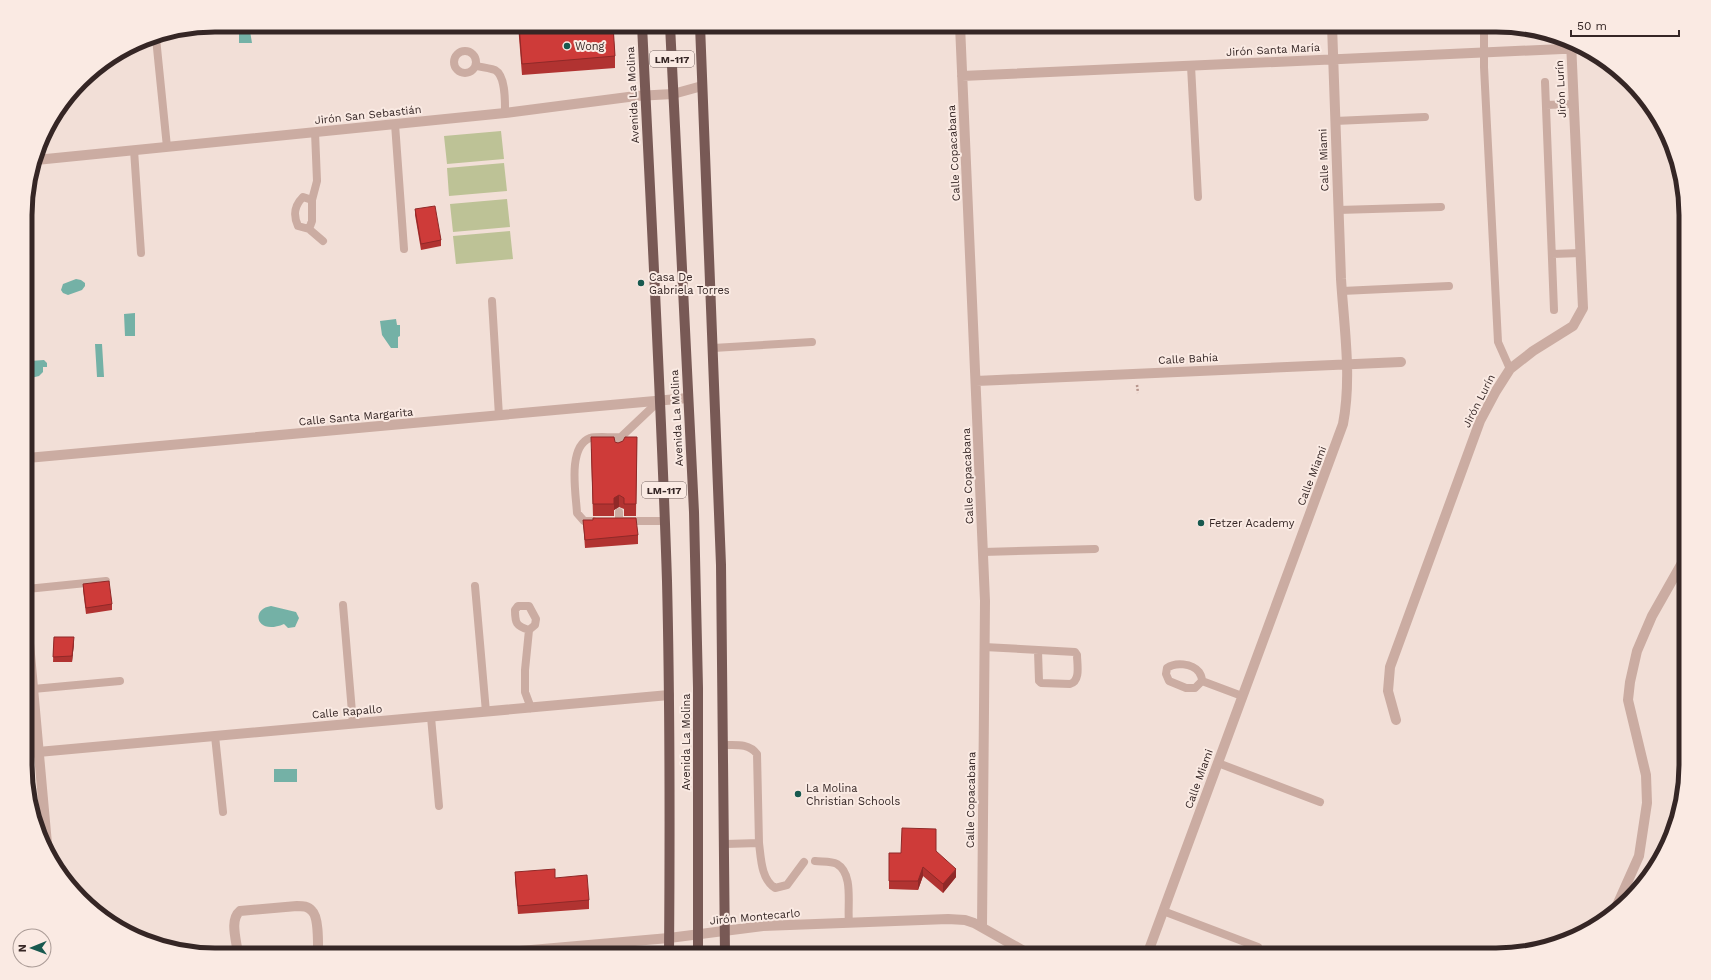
<svg xmlns="http://www.w3.org/2000/svg" width="1711" height="980" viewBox="0 0 1711 980" font-family="'Work Sans',sans-serif">
<rect width="100%" height="100%" fill="#f2dfd7"/>
<path fill="#bdc296" d="M501 131 504 159 447 164 444 136Z
M504 163 507 191 449 196 447 168Z
M507 199 510 227 453 232 450 204Z
M510 231 513 259 456 264 453 236Z"/>
<path fill="#74b1a6" d="M239 25H249L252 43H239Z
M76 279 81 280 85 283V286L82 290 68 295 63 293 61 290 63 284Z
M135 313V336H125L124 314Z
M396 319 397 325H400V336L398 337V348H391L382 335 380 321Z
M95 344H102L104 377H97Z
M44 360 47 363V367H43V372L39 376 31 378 27 374V365L30 361Z
M271 606 296 612 299 618 295 627 288 628 284 624C256 636 250 609 271 606Z
M274 769H297V782H274Z"/>
<g fill="none" stroke-linecap="round" stroke-linejoin="round">
<path stroke="#b7958c" stroke-width="2.5" stroke-dasharray="2 2" stroke-linecap="butt" d="M1137 385 1138 393"/>
<path stroke="#cbaca2" stroke-width="8" d="M1484 25V67L1498 342 1510 369
M156 38 167 147
M454 62a11 11 0 1 1 22 0a11 11 0 1 1-22 0Z
M476 66C482 67 489 68 495 70 506 76 505 102 505 113
M1191 66 1198 197
M1545 82 1554 310
M1546 105 1574 104
M1335 121 1425 117
M395 124 404 249
M134 150 141 253
M312 200 317 181 315 132
M1338 210 1441 207
M309 229 312 221V200L303 197C294 206 293 215 298 226L309 229 323 241
M1552 254 1581 253
M1342 291 1449 286
M492 301 499 416
M713 348 812 342
M620 442 621 437 660 400
M619 512V521H665
M593 521H584L577 513C576 494 567 447 590 438 597 436 613 438 621 437
M983 552 1095 549
M475 586 486 712
M27 589 106 581
M343 605 353 724
M529 630C516 626 515 623 515 610L518 606H529L536 619 535 625 529 630 525 670V692L531 708
M984 647 1075 652 1077 655C1077 664 1081 681 1070 684L1041 683 1039 681 1038 651
M1202 681 1195 688H1186L1169 681 1166 674 1167 668C1175 662 1192 663 1199 672 1201 675 1202 678 1202 681L1242 696
M33 689 120 681
M431 717 439 806
M215 736 223 812
M723 745C736 745 749 743 757 754L759 843
M1218 763 1320 802
M725 844 759 843C761 858 761 879 775 888L787 885 804 862
M815 861C821 862 831 861 837 864 854 874 847 905 849 923
M1163 911 1258 947"/>
<path stroke="#cbaca2" stroke-width="10" d="M960 25 985 601 982 927
M962 76 1584 48
M36 160 505 113 636 96 673 94 702 86
M976 381 1401 362
M27 458 688 398
M27 621 47 844
M1396 720 1388 691 1390 667 1480 421 1496 391 1510 369 1533 351 1573 326 1583 308 1571 42
M27 753 669 695
M1614 912 1639 856 1647 803 1646 775 1628 700 1630 682 1637 651 1652 616 1686 556
M238 955C237 942 229 920 240 911L297 906C303 906 308 906 312 911 319 917 318 945 318 955
M474 955 669 938 763 926 948 919 965 920 974 923 1031 955
M1147 955 1343 424C1352 377 1344 327 1341 279 1338 195 1335 110 1332 25"/>
<path stroke="#785955" stroke-width="10" d="M642 25C651 210 661 395 667 581 670 705 670 830 669 955
M670 25 694 512 698 688V955
M700 25 721 565 725 955"/>
</g>
<path fill="#b13331" d="M518 25H613L615 56V68L522 75Z
M415 209 441 240V246L421 250 415 215Z
M637 437 636 516H624V509L619 507 614 510V516H593L591 449 615 442 618 443Z
M583 520 638 535V544L585 548Z
M83 584 112 604V610L86 614 83 590Z
M54 637 74 643 72 662H53Z
M936 851 956 877 943 893 923 876 918 890 889 889V853H901Z
M515 872 555 878 589 900V909L518 914 515 880Z"/>
<path fill="#902928" d="M619 495V507L614 510V516V498Z
M74 637V643L72 662V656Z
M923 867V876L918 890V881Z
M956 869V877L943 893V884Z"/>
<path fill="#ce3b39" stroke="#902928" d="M519 25H613L615 56 522 64Z
M435 206 441 240 421 244 415 209Z
M591 437H614L615 442 618 443 623 441 625 437H637L636 504H624V498L619 495 614 498V504H593Z
M593 518H636L638 535 585 540 583 520H593Z
M109 581 112 604 86 608 83 584Z
M54 637H74L72 656 53 657Z
M902 828 936 829V851L956 869 943 884 923 867 918 881H889V853H901Z
M555 869V878L587 875 589 900 518 906 515 872Z"/>
<g fill="#18594f" stroke="#faeae3" stroke-width="1.5">
<circle cx="567" cy="46" r="4"/>
<circle cx="641" cy="283" r="4"/>
<circle cx="1201" cy="523" r="4"/>
<circle cx="798" cy="794" r="4"/>
</g>
<g text-anchor="middle" dominant-baseline="central" stroke-width="4" stroke-linejoin="round" paint-order="stroke">
<g fill="#faeae3" stroke="#70615e" stroke-width="1">
<rect x="650" y="51" width="44" height="16" rx="3"/>
<rect x="642" y="482" width="44" height="16" rx="3"/>
</g>
<g font-size="10" font-weight="bold" fill="#352625">
<text x="672" y="59">LM-117</text>
<text x="664" y="490">LM-117</text>
</g>
<g font-size="11" fill="#352625" stroke="#faeae3" text-anchor="start">
<text x="575" y="46">Wong</text>
<text x="649" y="277">Casa De<tspan x="649" dy="13">Gabriela Torres</tspan></text>
<text x="1209" y="523">Fetzer Academy</text>
<text x="806" y="788">La Molina<tspan x="806" dy="13">Christian Schools</tspan></text>
</g>
<g font-size="11" fill="#352625" stroke="#faeae3">
<text transform="translate(1273 50) rotate(-3)">Jirón Santa María</text>
<text transform="translate(1561 89) rotate(-93)">Jirón Lurín</text>
<text transform="translate(633 95) rotate(-93)">Avenida La Molina</text>
<text transform="translate(368 115) rotate(-6)">Jirón San Sebastián</text>
<text transform="translate(954 153) rotate(-93)">Calle Copacabana</text>
<text transform="translate(1324 160) rotate(-92)">Calle Miami</text>
<text transform="translate(1188 359) rotate(-3)">Calle Bahía</text>
<text transform="translate(1479 401) rotate(-63)">Jirón Lurín</text>
<text transform="translate(356 417) rotate(-5)">Calle Santa Margarita</text>
<text transform="translate(677 418) rotate(-93)">Avenida La Molina</text>
<text transform="translate(968 476) rotate(-92)">Calle Copacabana</text>
<text transform="translate(1312 476) rotate(-69)">Calle Miami</text>
<text transform="translate(347 712) rotate(-5)">Calle Rapallo</text>
<text transform="translate(686 742) rotate(-90)">Avenida La Molina</text>
<text transform="translate(1199 779) rotate(-70)">Calle Miami</text>
<text transform="translate(971 800) rotate(-89)">Calle Copacabana</text>
<text transform="translate(755 917) rotate(-5)">Jirón Montecarlo</text>
</g>
</g>
<path d="M0 0H1711V980H0ZM215 32H1496A183 183 0 0 1 1679 215V765A183 183 0 0 1 1496 948H215A183 183 0 0 1 32 765V215A183 183 0 0 1 215 32Z" fill="#faeae3" fill-rule="evenodd"/>
<path fill="none" stroke="#352625" stroke-width="5" d="M215 32H1496A183 183 0 0 1 1679 215V765A183 183 0 0 1 1496 948H215A183 183 0 0 1 32 765V215A183 183 0 0 1 215 32Z"/>
<g transform="translate(32 948) rotate(269)"><circle r="19" fill="#faeae3" stroke="#ab9c97"/>
<path d="M0-3L7 15L0 10L-7 15Z" fill="#18594f"/>
<text y="-6" font-size="11" font-weight="bold" text-anchor="middle" fill="#352625">N</text>
</g>
<path d="M1571 30v6h108v-6" fill="none" stroke="#352625" stroke-width="2"/>
<text x="1577" y="30" font-size="12" fill="#352625" stroke="#faeae3" stroke-width="3" paint-order="stroke">50 m</text>
</svg>
